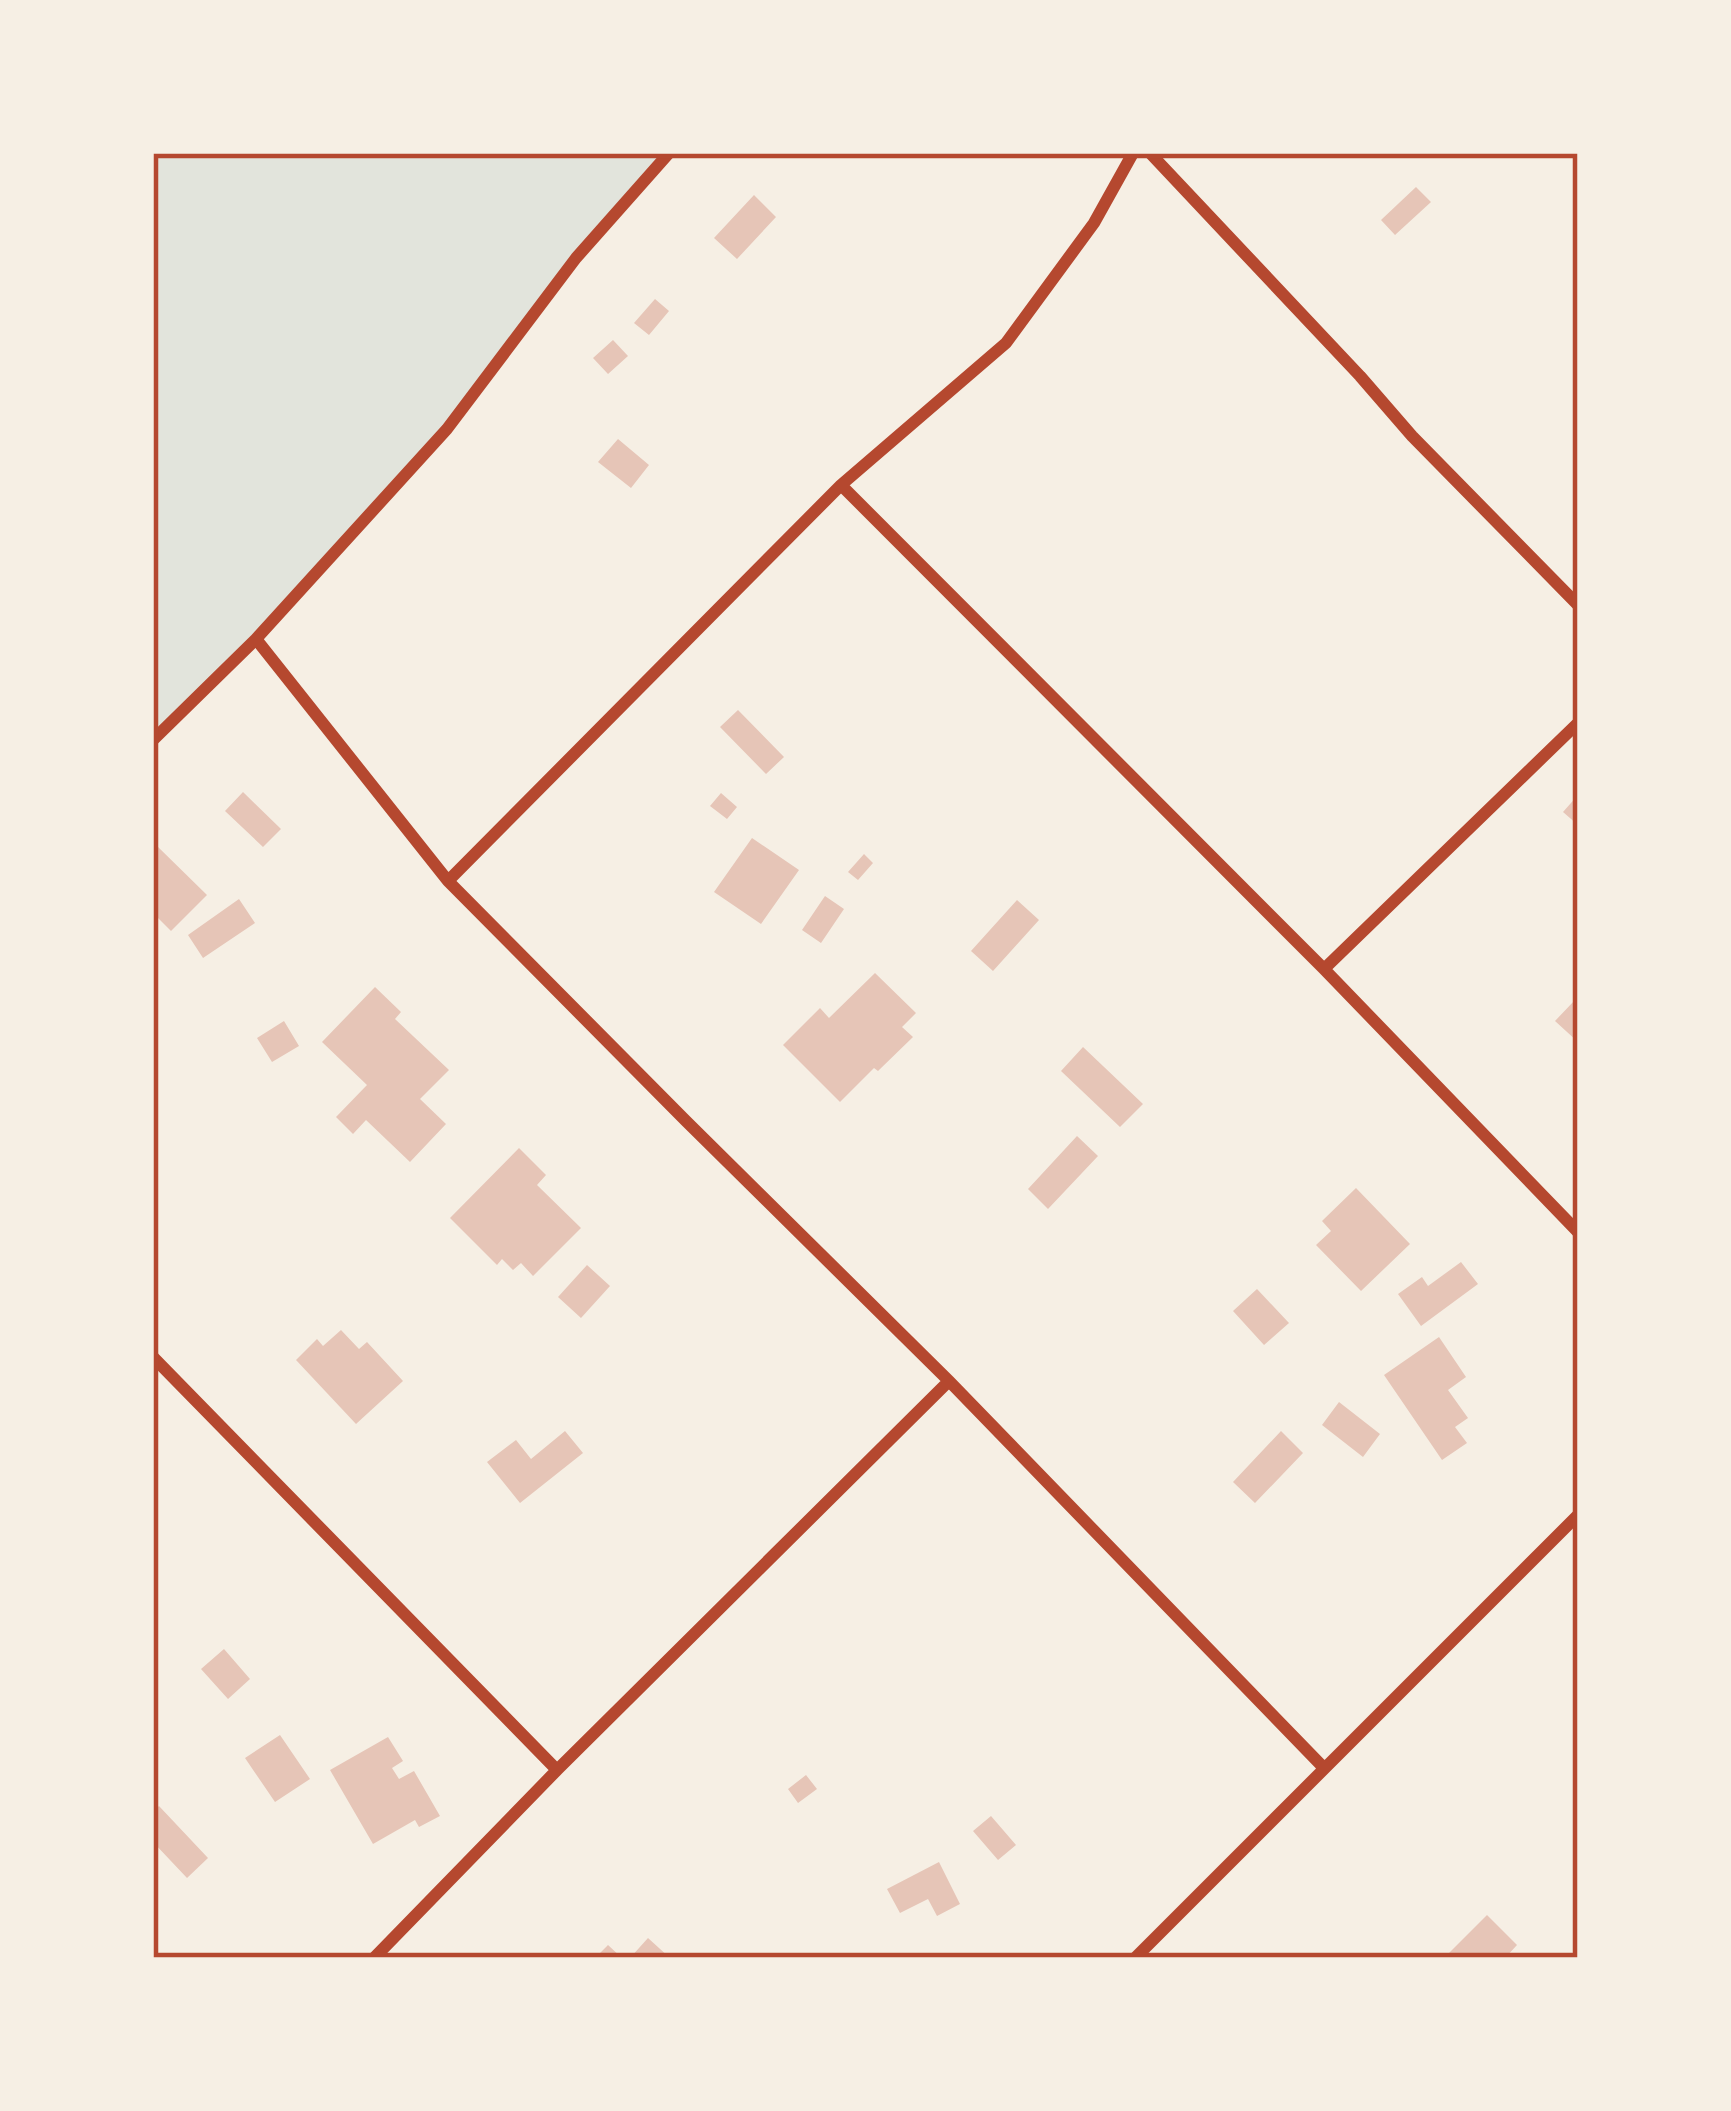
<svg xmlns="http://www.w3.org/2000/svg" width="1731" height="2111" viewBox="0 0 1731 2111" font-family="'Exo 2',sans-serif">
<rect width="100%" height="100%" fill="#f6efe4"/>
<path fill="#e2e4dc" d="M153 153H669L576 258 447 429 153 740Z"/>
<path fill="#e6c5b7" d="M1416 187 1431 202 1395 235 1381 220Z
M754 195 776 217 737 259 714 238Z
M655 299 669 311 649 335 634 323Z
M613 340 628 356 608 374 593 358Z
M618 439 649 465 631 488 598 462Z
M738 710 784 757 766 774 720 727Z
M243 792 281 829 263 847 225 811Z
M721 793 737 807 727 819 710 806Z
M1578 795V825L1563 812Z
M752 838 799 870 761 924 714 892Z
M156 845 207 895 171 931 153 913V849Z
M864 854 873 863 858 880 848 872Z
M825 896 844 909 821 943 802 930Z
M239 899 255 923 203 958 188 935Z
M1017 900 1039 920 993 971 971 951Z
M875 973 916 1013 902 1027 913 1037 878 1071 874 1068 840 1102 783 1045 820 1008 829 1018Z
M375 987 401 1012 395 1019 449 1070 420 1099 446 1124 410 1162 366 1120 353 1134 336 1117 367 1085 322 1042Z
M1574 1001 1578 1004V1042L1555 1021Z
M284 1021 299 1046 272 1062 257 1038Z
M1083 1047 1143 1104 1120 1127 1061 1071Z
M1077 1136 1098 1156 1048 1209 1028 1189Z
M519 1148 546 1175 537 1185 581 1228 533 1276 521 1263 513 1270 502 1259 497 1265 450 1218Z
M1356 1188 1410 1244 1361 1291 1316 1245 1331 1231 1322 1221Z
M1461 1262 1478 1284 1421 1326 1398 1294 1422 1277 1428 1286Z
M587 1265 610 1286 581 1318 558 1297Z
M1257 1289 1289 1323 1264 1345 1233 1311Z
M341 1330 359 1349 367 1342 403 1381 356 1424 296 1360 317 1339 323 1346Z
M1439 1337 1466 1377 1448 1390 1468 1418 1455 1427 1467 1443 1442 1460 1384 1375Z
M1339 1402 1380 1434 1363 1457 1322 1425Z
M565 1431 583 1453 520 1503 487 1462 516 1440 531 1459Z
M1281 1431 1303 1453 1255 1503 1233 1482Z
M224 1649 250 1679 228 1699 201 1669Z
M280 1735 310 1779 275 1802 245 1758Z
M388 1737 403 1761 392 1768 399 1779 414 1771 440 1816 419 1827 415 1820 373 1844 330 1770Z
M806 1775 817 1789 798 1803 788 1789Z
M159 1806 208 1858 187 1878 153 1842V1812Z
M991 1816 1016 1845 998 1860 973 1831Z
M939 1862 960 1904 937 1916 928 1899 900 1913 887 1889Z
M1487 1915 1517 1945 1505 1958H1444Z
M648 1938 670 1958H630Z
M608 1945 622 1958H595Z"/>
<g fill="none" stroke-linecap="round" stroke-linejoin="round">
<path stroke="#b5482f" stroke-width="12" d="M1150 153 1360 376 1412 436 1578 605
M841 485 1006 343 1094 223 1133 153
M256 639 448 881 686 1121 949 1381 1323 1767
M153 740 256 639 447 429 576 258 669 153
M448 881 841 485 1324 969 1578 1232
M1324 969 1578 723
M153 1357 557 1770 374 1958
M557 1770 949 1381
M1135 1958 1578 1515"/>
</g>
<rect width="1731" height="2111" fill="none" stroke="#f6efe4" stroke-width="312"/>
<rect x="156" y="156" width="1419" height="1799" fill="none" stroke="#b5482f" stroke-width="4.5"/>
</svg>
